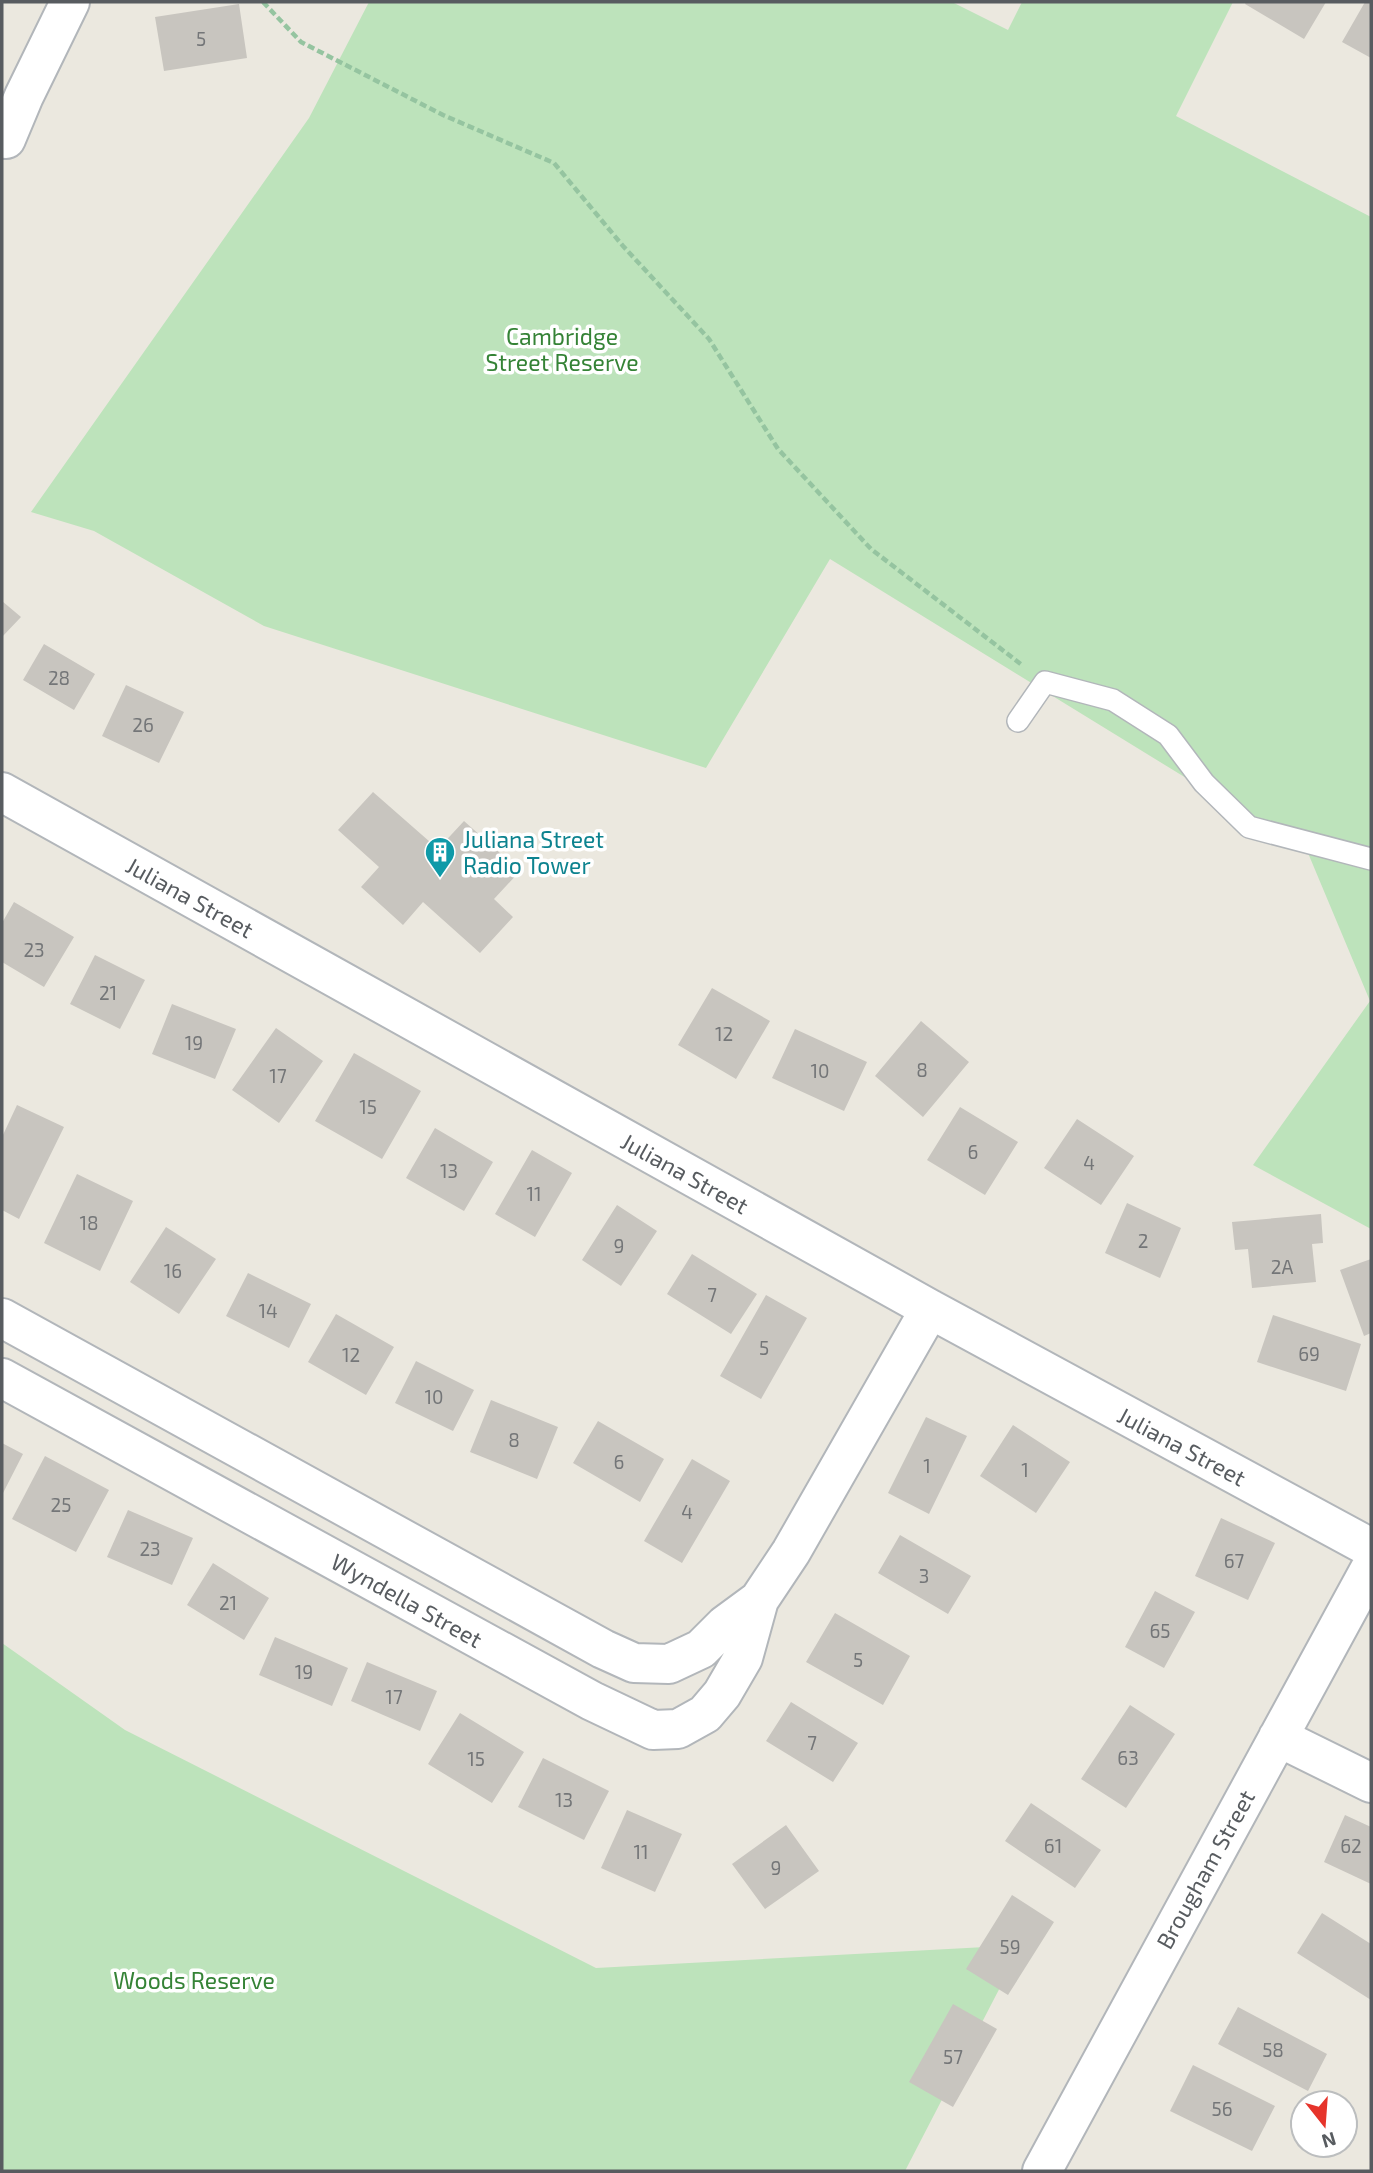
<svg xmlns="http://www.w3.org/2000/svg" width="1373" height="2173" viewBox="0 0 1373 2173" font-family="'Exo 2',sans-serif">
<rect width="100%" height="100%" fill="#ebe8df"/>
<path fill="#bde3bb" d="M369 2H952L1008 30 1022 2H1233L1176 116 1371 217V1229L1253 1165 1370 1001 1308 853 830 559 706 768 264 626 94 531 31 512 309 118Z
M2 1643 125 1730 596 1968 1022 1945 905 2171H2Z"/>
<path fill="#c8c5bf" d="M1246 2H1326L1304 39 1245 4Z
M1365 2H1371V58L1342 42Z
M239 4 247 58 164 71 155 17Z
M2 601 21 617 2 637Z
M44 644 95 674 74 710 23 680Z
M126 685 184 712 159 763 102 736Z
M373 792 438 849 464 821 520 871 494 899 513 917 480 953 423 902 403 925 361 887 379 867 338 830Z
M14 902 74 937 44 987 2 962V923Z
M95 955 145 980 120 1029 70 1004Z
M712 988 770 1021 736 1079 678 1045Z
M172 1004 236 1029 215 1079 152 1054Z
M921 1021 969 1062 923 1117 875 1076Z
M276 1028 323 1061 279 1123 232 1090Z
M795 1029 867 1062 844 1111 772 1078Z
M354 1053 421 1091 382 1159 315 1121Z
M17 1105 64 1127 19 1219 2 1210V1137Z
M960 1107 1018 1142 985 1195 927 1160Z
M1077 1119 1134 1156 1101 1205 1044 1168Z
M435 1128 493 1162 464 1211 406 1178Z
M532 1150 572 1173 535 1237 495 1214Z
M77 1174 133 1201 100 1271 44 1243Z
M1127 1203 1181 1228 1160 1278 1105 1253Z
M617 1205 657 1231 621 1286 582 1260Z
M1321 1214 1323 1243 1312 1244 1316 1282 1252 1288 1248 1249 1235 1250 1232 1222Z
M166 1227 216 1259 179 1314 130 1282Z
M692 1254 757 1294 731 1334 667 1294Z
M1371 1259V1333L1364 1336 1340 1270Z
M248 1273 311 1304 289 1348 226 1316Z
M766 1295 807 1318 761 1399 720 1376Z
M336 1314 394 1347 366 1395 308 1362Z
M1273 1315 1361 1344 1346 1391 1257 1362Z
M416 1361 474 1390 453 1431 395 1403Z
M491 1400 558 1427 537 1479 470 1452Z
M926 1417 967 1436 929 1514 888 1493Z
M598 1421 664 1459 640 1502 573 1463Z
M1013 1425 1070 1462 1036 1513 980 1476Z
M2 1443 23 1454 2 1495Z
M45 1456 109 1490 76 1552 12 1519Z
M692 1459 730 1481 682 1563 644 1541Z
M128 1510 193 1538 172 1585 107 1557Z
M1221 1518 1275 1543 1248 1600 1195 1576Z
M900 1535 971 1576 948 1614 878 1573Z
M213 1563 269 1598 244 1640 187 1605Z
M1155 1591 1195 1612 1164 1668 1125 1647Z
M835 1613 910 1656 883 1705 806 1662Z
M275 1637 348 1668 332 1706 259 1675Z
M367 1662 437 1691 420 1731 351 1701Z
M791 1702 858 1743 833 1782 766 1741Z
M1130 1705 1175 1734 1126 1808 1081 1779Z
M460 1713 524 1752 492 1803 428 1764Z
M543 1758 609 1791 584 1840 518 1807Z
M1031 1803 1101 1850 1075 1888 1005 1841Z
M627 1810 682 1834 655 1892 601 1868Z
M1345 1815 1371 1827V1884L1324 1862Z
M786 1825 819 1871 765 1909 732 1864Z
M1012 1895 1054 1922 1008 1995 966 1969Z
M1322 1913 1371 1944V2000L1297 1953Z
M953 2004 997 2029 953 2107 909 2082Z
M1238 2007 1327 2054 1308 2091 1218 2044Z
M1193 2065 1275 2106 1252 2151 1170 2111Z"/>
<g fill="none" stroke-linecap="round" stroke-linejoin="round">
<g stroke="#b2b6ba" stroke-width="24">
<path id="service" d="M1018 721 1045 682 1113 700 1168 735 1204 783 1249 827 1371 859"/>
</g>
<g stroke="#b2b6ba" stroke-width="42">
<path id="minor" d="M6 139 24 96 70 2
M2 792 930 1309 1371 1548
M2 1318 603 1649 634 1663 669 1664 701 1649 725 1625 759 1600
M2 1378 592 1701 653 1730 678 1729 705 1714 722 1694 743 1658 759 1600 791 1552 930 1309
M1278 1737 1371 1783
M1042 2171 1371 1567"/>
</g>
<path stroke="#95c4a0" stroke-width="4.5" stroke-dasharray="7 3.5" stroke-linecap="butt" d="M263 2 301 42 443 115 554 163 623 246 709 339 778 449 871 549 1022 665"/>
<use href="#service" stroke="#fff" stroke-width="21"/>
<use href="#minor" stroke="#fff" stroke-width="38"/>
</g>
<defs>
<g id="building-pin" transform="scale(1.575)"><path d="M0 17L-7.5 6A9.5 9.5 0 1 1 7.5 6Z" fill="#0f9aa8" stroke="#fff"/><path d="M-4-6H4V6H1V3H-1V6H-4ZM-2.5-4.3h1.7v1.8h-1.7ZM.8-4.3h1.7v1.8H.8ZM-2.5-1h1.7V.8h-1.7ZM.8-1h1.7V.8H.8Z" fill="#fff"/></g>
</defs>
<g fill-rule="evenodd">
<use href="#building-pin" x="440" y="852"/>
</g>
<g text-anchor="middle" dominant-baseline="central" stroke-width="7" stroke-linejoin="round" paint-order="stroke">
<g font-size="19" fill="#747678">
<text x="201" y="38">5</text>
<text x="59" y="677">28</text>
<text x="143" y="724">26</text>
<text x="34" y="949">23</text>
<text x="108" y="992">21</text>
<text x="724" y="1033">12</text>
<text x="194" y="1042">19</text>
<text x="922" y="1069">8</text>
<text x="820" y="1070">10</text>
<text x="278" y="1075">17</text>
<text x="368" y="1106">15</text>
<text x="973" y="1151">6</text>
<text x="1089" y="1162">4</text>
<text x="449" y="1170">13</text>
<text x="534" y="1193">11</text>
<text x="89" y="1222">18</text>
<text x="1143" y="1240">2</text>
<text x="619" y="1245">9</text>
<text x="1282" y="1266">2A</text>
<text x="173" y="1270">16</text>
<text x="712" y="1294">7</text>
<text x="268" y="1310">14</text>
<text x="764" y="1347">5</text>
<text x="1309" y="1353">69</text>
<text x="351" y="1354">12</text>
<text x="434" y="1396">10</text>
<text x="514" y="1439">8</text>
<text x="619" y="1461">6</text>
<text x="927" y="1465">1</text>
<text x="1025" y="1469">1</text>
<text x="61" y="1504">25</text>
<text x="687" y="1511">4</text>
<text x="150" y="1548">23</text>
<text x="1234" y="1560">67</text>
<text x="924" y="1575">3</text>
<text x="228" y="1602">21</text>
<text x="1160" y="1630">65</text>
<text x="858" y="1659">5</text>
<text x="304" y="1671">19</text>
<text x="394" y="1696">17</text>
<text x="812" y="1742">7</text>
<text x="1128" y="1757">63</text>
<text x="476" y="1758">15</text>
<text x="564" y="1799">13</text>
<text x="1053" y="1845">61</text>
<text x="1351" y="1845">62</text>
<text x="641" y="1851">11</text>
<text x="776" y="1867">9</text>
<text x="1010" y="1946">59</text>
<text x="1273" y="2049">58</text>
<text x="953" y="2056">57</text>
<text x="1222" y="2108">56</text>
</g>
<g font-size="23" fill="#358336" stroke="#fff">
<text x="562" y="336">Cambridge<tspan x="562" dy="26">Street Reserve</tspan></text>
<text x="194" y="1980">Woods Reserve</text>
</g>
<g font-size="23" fill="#0d838f" stroke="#fff" text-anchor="start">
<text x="463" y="839">Juliana Street<tspan x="463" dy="26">Radio Tower</tspan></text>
</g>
<g font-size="23" fill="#585c60" stroke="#fff">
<text transform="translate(190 897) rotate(29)">Juliana Street</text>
<text transform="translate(685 1173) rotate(29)">Juliana Street</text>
<text transform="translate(1182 1446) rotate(28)">Juliana Street</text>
<text transform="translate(407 1600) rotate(29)">Wyndella Street</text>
<text transform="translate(1205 1869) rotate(-61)">Brougham Street</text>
</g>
</g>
<rect width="1373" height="2173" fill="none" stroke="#585c60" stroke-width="7"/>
<g transform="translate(1324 2124) rotate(163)"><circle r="33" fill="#ffffff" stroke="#bcbebf" stroke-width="2"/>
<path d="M0-5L12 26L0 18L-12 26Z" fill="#e6342b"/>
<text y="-10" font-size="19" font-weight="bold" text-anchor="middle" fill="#585c60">N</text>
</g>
</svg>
